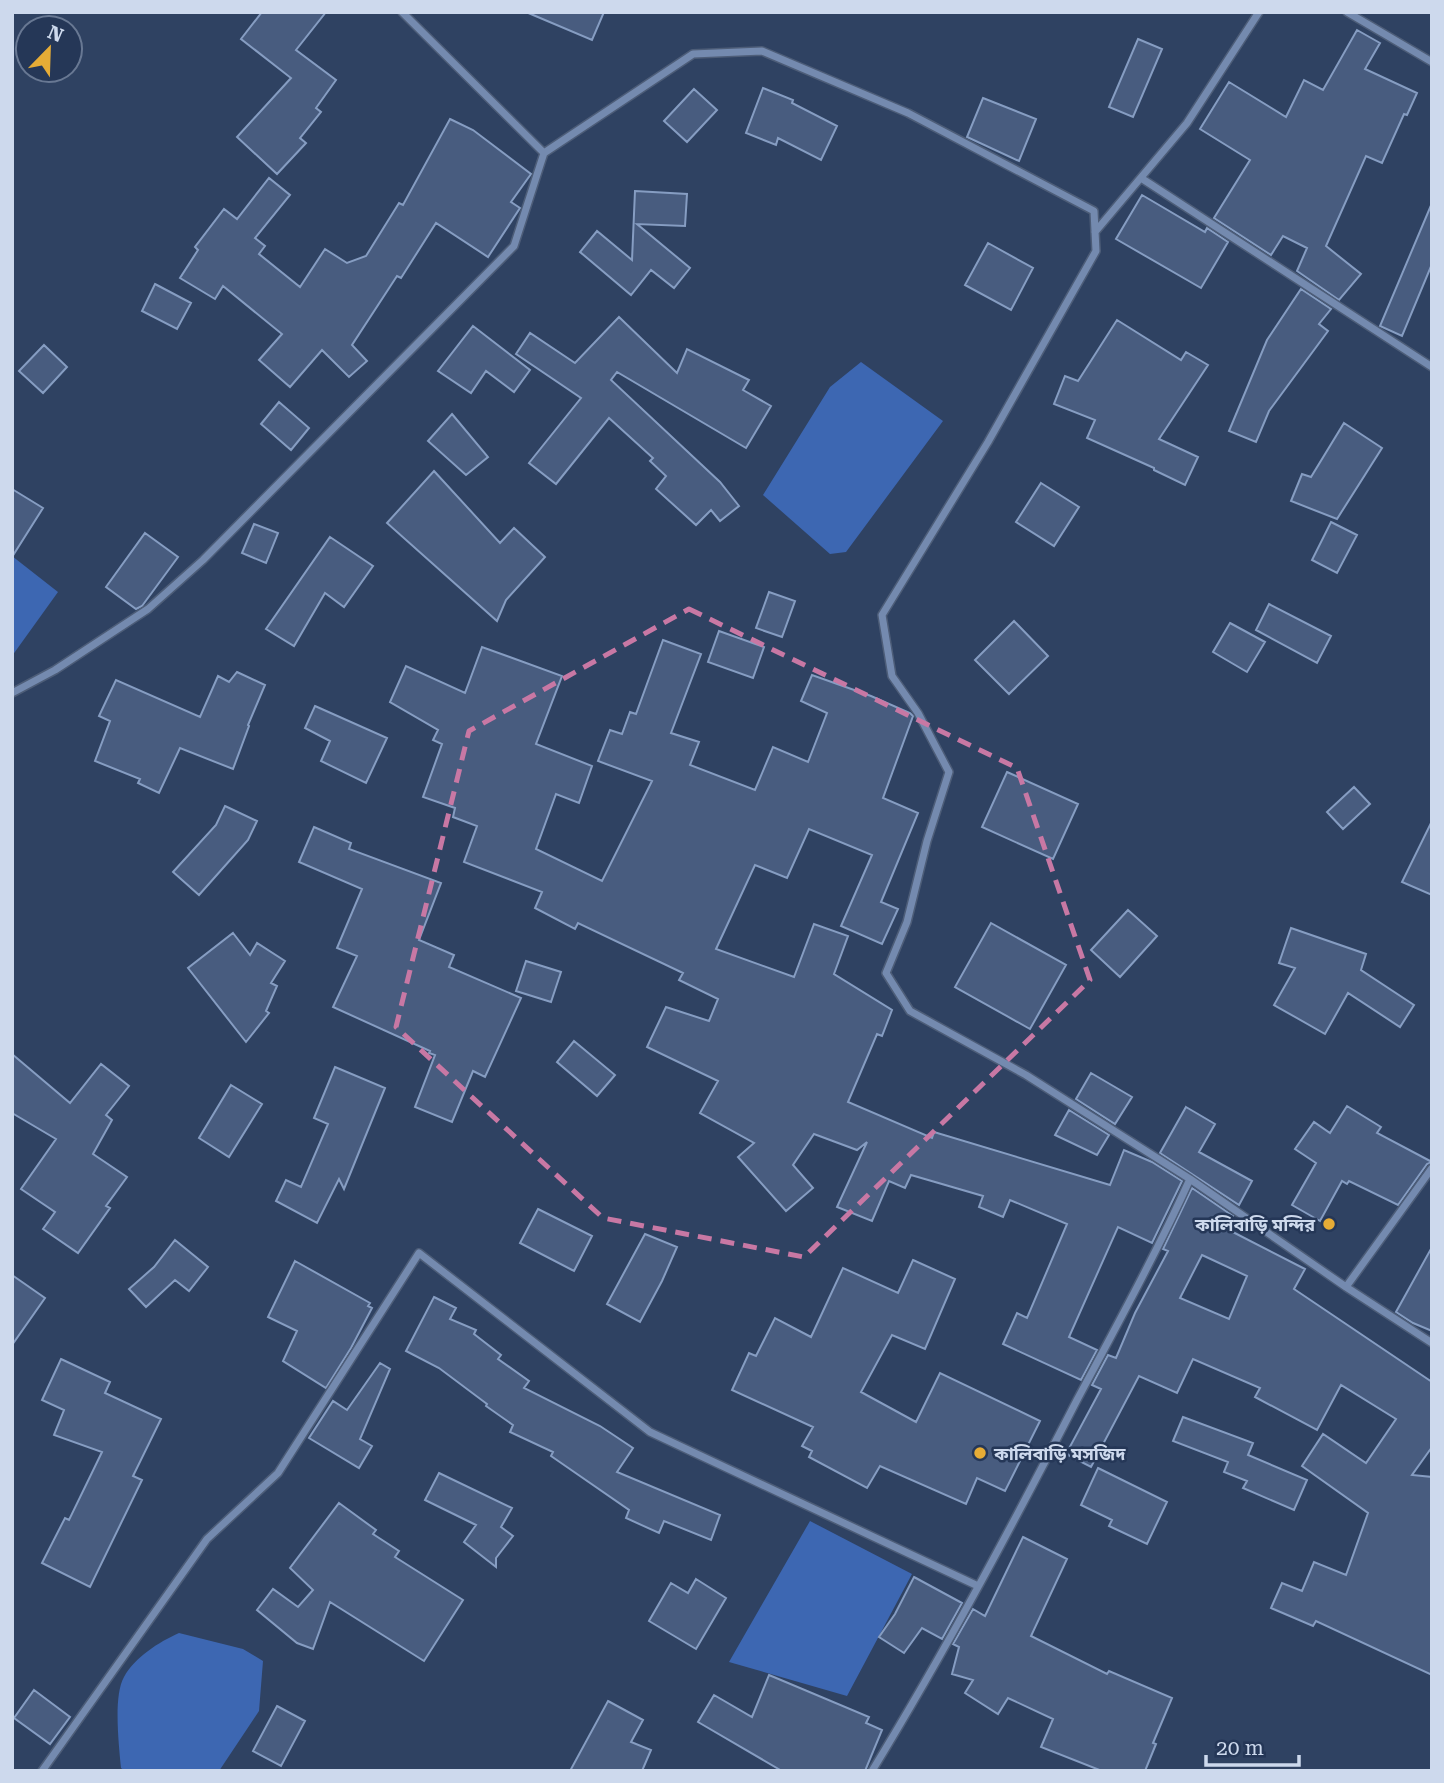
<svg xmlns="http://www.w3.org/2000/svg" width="1444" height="1783" viewBox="0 0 1444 1783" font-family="'Roboto Serif','Noto Sans Bengali',serif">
<rect width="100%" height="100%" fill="#2f4262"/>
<path fill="#3d67b2" d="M861 362 943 421 846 552 830 554 763 495 830 387Z
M12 556 58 592 12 656Z
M810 1521 912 1574 847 1696 729 1662Z
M179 1633 243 1649 263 1661 259 1711 219 1771H125L121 1768C119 1746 113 1696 124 1677 135 1657 159 1642 179 1633Z"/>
<path fill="#485c7f" stroke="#869dc2" stroke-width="2" fill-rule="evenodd" d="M262 12H326L296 50 336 80 316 108 321 112 300 138 306 143 277 174 237 137 291 78 241 39Z
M526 12H604L592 40Z
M1357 30 1380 43 1365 69 1417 93 1407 115 1404 114 1382 163 1366 156 1326 246 1361 274 1339 300 1297 271 1307 248 1283 236 1271 255 1214 218 1250 160 1200 129 1229 82 1286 117 1304 80 1323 90Z
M1138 39 1162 49 1133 117 1109 107Z
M763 88 793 100 792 103 837 126 821 160 778 138 776 145 746 133Z
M694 89 717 110 687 142 664 121Z
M983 98 1036 119 1019 161 967 137Z
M450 119 473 130 531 174 511 202 520 208 488 257 436 223 401 278 397 276 352 345 367 361 349 377 322 350 290 387 259 360 282 334 223 286 215 299 180 278 198 250 195 247 224 209 237 219 269 178 290 195 255 238 265 246 259 254 300 287 325 249 347 263 366 256 399 203 403 205Z
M635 191 687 194 685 226 637 224 690 268 674 288 651 270 631 295 580 252 597 231 632 260Z
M1142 195 1205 232 1207 228 1228 242 1201 288 1116 239Z
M1432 203V264L1402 336 1380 326Z
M988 243 1033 268 1011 310 965 285Z
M155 284 191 303 177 329 142 311Z
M1301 289 1331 309 1319 324 1328 331 1269 411 1256 442 1229 431 1267 340Z
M619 317 677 373 687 349 749 380 743 390 771 406 746 448 617 372 611 380 720 482 739 506 720 521 711 510 696 525 656 489 666 476 650 461 653 458 609 418 556 484 529 463 581 398 516 354 530 333 575 363Z
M1117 320 1181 360 1186 352 1208 365 1159 439 1198 457 1185 485 1154 470V468L1087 438 1095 420 1054 404 1065 376 1078 381Z
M473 326 530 370 514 392 486 371 471 393 438 371Z
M44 345 67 367 43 393 19 371Z
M279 402 309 428 291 450 261 424Z
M452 414 488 457 466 475 428 441Z
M1344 423 1382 448 1337 519 1291 501 1302 474 1311 477Z
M434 471 500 543 514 528 545 557 506 600 497 621 387 523Z
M1041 483 1079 507 1054 546 1016 522Z
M12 489 43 508 12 557Z
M1331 522 1357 535 1337 573 1312 560Z
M254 524 278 533 266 563 242 553Z
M145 533 178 557 142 606 136 609 106 587Z
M330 537 373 566 344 607 325 593 294 646 266 629Z
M769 592 795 601 782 637 756 628Z
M1269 604 1331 636 1317 663 1256 630Z
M1014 621 1048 656 1009 694 975 660Z
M1230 623 1265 642 1247 672 1213 652Z
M719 631 764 647 753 678 708 662Z
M663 640 701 654 671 733 699 742 690 765 755 790 773 747 808 762 827 713 801 701 812 675 871 696 910 713 913 716 883 798 918 813 881 902 898 909 882 944 841 926 872 855 809 829 787 878 755 865 716 949 794 977 814 924 848 936 834 974 892 1010 882 1036 877 1034 848 1102 932 1138 934 1132 1110 1185 1124 1150 1152 1162 1182 1181 1152 1243 1118 1227 1069 1337 1097 1350 1081 1380 1003 1344 1017 1313 1027 1318 1067 1224 1010 1200 1003 1217 979 1207 983 1196 911 1175 905 1188 889 1181 872 1221 837 1207 867 1142 857 1150 814 1134 793 1165 813 1188 786 1211 738 1157 754 1143 700 1113 718 1081 647 1047 666 1007 709 1021 718 999 679 980 683 973 578 923 575 929 535 908 542 892 464 862 477 826 453 817 455 808 423 797 442 744 433 740 438 730 390 702 406 666 465 693 482 647 562 676 536 744 592 766 579 803 556 794 536 849 602 881 652 781 598 761 610 730 622 734 630 712 636 714Z
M237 672 265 685 248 725 249 726 233 769 180 748 159 793 138 783 140 779 95 761 110 721 99 716 116 680 200 717 218 676 229 682Z
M315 706 387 738 366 783 321 761 330 741 305 728Z
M1007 772 1078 804 1053 859 982 827Z
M1354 787 1370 804 1343 829 1327 812Z
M225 806 257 821 248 840 199 895 173 872 216 825Z
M1432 821V895L1402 882Z
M314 827 351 843 349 849 441 883 419 940 454 955 449 967 521 998 485 1077 473 1071 452 1122 415 1107 435 1055 429 1053 430 1051 333 1007 357 956 337 948 362 889 299 862Z
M1128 910 1157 936 1120 977 1091 950Z
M991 923 1066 965 1030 1029 955 987Z
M1291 928 1366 954 1361 970 1414 1005 1400 1027 1348 993 1325 1034 1274 1005 1295 968 1279 963Z
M233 933 250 955 257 943 285 961 271 983 277 986 266 1011 269 1013 246 1042 188 968Z
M526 961 561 972 551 1002 516 991Z
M574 1041 615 1075 597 1096 557 1062Z
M12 1054 70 1103 101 1064 129 1086 106 1115 112 1120 93 1154 127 1177 106 1206 110 1208 78 1253 43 1229 55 1212 21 1189 56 1139 12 1113Z
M335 1067 385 1088 344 1189 339 1179 317 1223 276 1201 286 1180 301 1187 328 1124 314 1118Z
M1091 1073 1132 1097 1115 1124 1076 1099Z
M231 1085 262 1104 229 1157 199 1138Z
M1347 1106 1381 1127 1377 1133 1432 1162 1427 1164 1398 1205 1349 1181 1347 1184 1342 1181 1320 1221 1292 1205 1316 1163 1295 1149 1314 1122 1330 1133Z
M1186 1107 1215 1124 1199 1152 1252 1181 1239 1205 1160 1153Z
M1069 1110 1109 1135 1097 1155 1055 1135Z
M1192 1188 1233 1216 1225 1228 1305 1269 1294 1289 1432 1382V1447L1412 1475 1432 1477V1675L1316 1621 1313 1626 1271 1608 1282 1583 1302 1591 1314 1562 1346 1575 1368 1513 1302 1466 1323 1434 1366 1463 1396 1419 1341 1385 1317 1430 1255 1397 1260 1388 1193 1359 1177 1393 1139 1376 1091 1467 1066 1454 1101 1389 1092 1385 1108 1355 1116 1358 1135 1313 1168 1251 1163 1249ZM1202 1255 1247 1276 1229 1319 1180 1298Z
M538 1209 592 1236 574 1271 520 1243Z
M645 1234 677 1247 662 1281 640 1322 607 1304Z
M175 1240 208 1267 189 1291 175 1280 146 1307 129 1289 154 1267Z
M1432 1247V1331L1413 1323 1396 1312Z
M913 1260 955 1279 925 1349 892 1335 861 1392 916 1422 940 1373 1040 1421 1005 1491 977 1478 966 1504 880 1466 867 1488 809 1457 812 1451 802 1446 813 1427 732 1390 749 1353 756 1356 775 1318 811 1337 843 1268 898 1293Z
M295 1261 370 1303 368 1306 372 1308 351 1348 326 1388 283 1361 297 1331 268 1317Z
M12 1275 45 1298 12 1345Z
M434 1297 456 1308 450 1319 476 1330 474 1334 501 1355 498 1359 529 1381 524 1388 600 1426 633 1448 617 1472 720 1515 711 1540 664 1521 659 1533 626 1518 629 1510 551 1456 553 1452 510 1432 513 1425 486 1406 487 1404 439 1368 406 1351Z
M61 1359 110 1382 105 1393 161 1419 133 1476 142 1480 90 1587 42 1563 65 1518 69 1520 102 1452 54 1435 64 1410 42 1400Z
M380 1363 390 1369 360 1439 372 1446 359 1468 309 1438 333 1401 347 1410Z
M1183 1417 1253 1443 1248 1455 1307 1480 1294 1510 1243 1488 1247 1481 1224 1472 1228 1462 1173 1441Z
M1098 1468 1167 1502 1147 1544 1109 1526 1112 1520 1081 1505Z
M439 1473 512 1508 501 1527 513 1536 496 1558V1567L464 1542 476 1525 425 1500Z
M339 1503 376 1530 373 1534 399 1551 395 1557 463 1600 424 1661 330 1602 313 1649 297 1643 257 1610 273 1589 298 1607 313 1590 290 1568Z
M1023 1537 1067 1559 1031 1636 1107 1674 1109 1671 1172 1698 1153 1743 1156 1744 1145 1771H1102L1041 1747 1053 1719 1008 1698 998 1714 965 1693 973 1680 952 1674 959 1647 953 1644 973 1609 985 1616Z
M914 1577 962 1603 942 1639 922 1628 904 1653 879 1637 895 1614Z
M696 1579 726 1598 696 1649 649 1621 671 1583 688 1593Z
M769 1675 869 1717 866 1723 882 1730 865 1771H782L698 1722 714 1695 752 1717Z
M34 1690 70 1717 50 1744 14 1718Z
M608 1701 643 1720 631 1742 651 1750 642 1771H570Z
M277 1706 305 1721 281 1766 253 1751Z"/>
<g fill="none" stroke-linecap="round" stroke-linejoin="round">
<g stroke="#4d5d78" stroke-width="10">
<path id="street" d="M402 12 544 153
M1347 12 1432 62
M1141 178 1432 367
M1095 232 1187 123 1259 12
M12 693 55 670 148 609 203 560 514 246 544 153 693 54 762 51 908 113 1094 211 1096 251 988 442 882 615 892 676 918 713 949 772 927 841 907 922 886 973 910 1011 1026 1075 1190 1179C1156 1254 1116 1327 1077 1400 1012 1526 946 1650 872 1771
M1190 1179 1346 1287 1432 1343
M1346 1287 1432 1168
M42 1771 207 1539 278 1473 419 1253 650 1432 978 1586"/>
</g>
<use href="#street" stroke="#748aaf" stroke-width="7"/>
</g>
<path fill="none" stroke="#c878a4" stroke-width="5" stroke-dasharray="14 9" stroke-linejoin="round" d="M689 609 1017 768 1090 980 804 1257 603 1218 396 1027 469 731Z"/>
<g fill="#e6ac36" stroke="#253757" stroke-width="2.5">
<circle cx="1329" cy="1224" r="7"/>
<circle cx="980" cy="1453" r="7"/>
</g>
<g text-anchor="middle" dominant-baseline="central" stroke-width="5" stroke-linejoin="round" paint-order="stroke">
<g font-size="18" font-weight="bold" fill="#cdd9ed" stroke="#253757" text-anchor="end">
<text x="1315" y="1224">কালিবাড়ি মন্দির</text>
<text x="994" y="1453" text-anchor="start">কালিবাড়ি মসজিদ</text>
</g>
</g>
<rect width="1444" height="1783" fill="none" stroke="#cdd9ed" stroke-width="28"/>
<g transform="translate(49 49) rotate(23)"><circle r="33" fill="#253757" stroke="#687893" stroke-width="2"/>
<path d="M0-5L12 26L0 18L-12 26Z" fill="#e6ac36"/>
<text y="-10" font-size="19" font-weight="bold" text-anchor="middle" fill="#cdd9ed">N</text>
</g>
<path d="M1206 1755v10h93v-10" fill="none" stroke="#cdd9ed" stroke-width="3.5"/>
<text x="1216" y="1755" font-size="21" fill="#cdd9ed" stroke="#253757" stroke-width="5" paint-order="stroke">20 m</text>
</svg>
